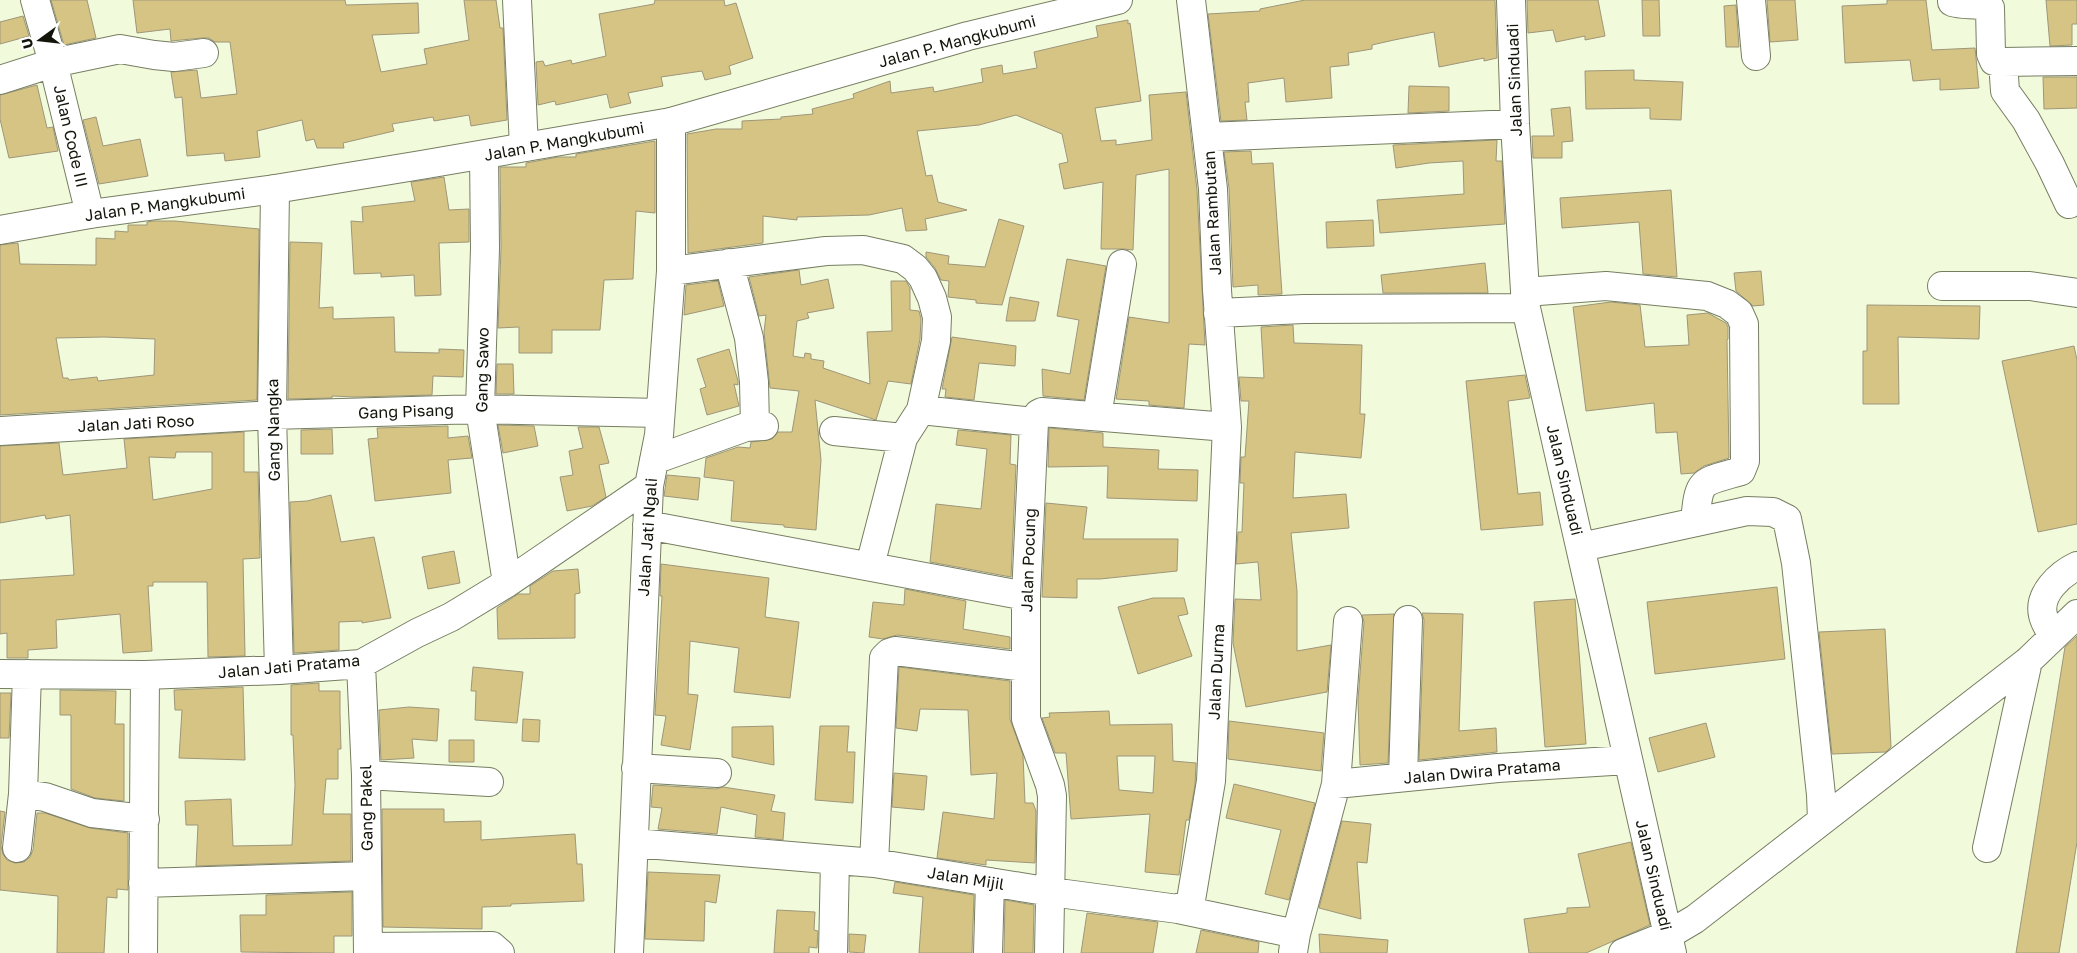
<svg xmlns="http://www.w3.org/2000/svg" width="2077" height="953" viewBox="0 0 2077 953" font-family="'Golos Text',sans-serif">
<rect width="100%" height="100%" fill="#f1fbdb"/>
<path fill="#d6c485" stroke="#9e9679" fill-rule="evenodd" d="M51 0H87L96 38 64 45Z
M133 0H345L346 5 418 3 419 33 372 35 381 72 427 64 424 49 469 40 464 0H496L500 28H503L507 120 471 126 469 115 434 121 433 117 392 124 394 131 343 143 344 148H317L314 139 306 141 302 120 257 131 260 157 225 161 224 153 187 156 182 97 175 98 171 72 197 70 201 98 237 94 230 42H215L209 38H202L171 41 170 29 137 33Z
M655 0H724L725 6 736 3 753 58 729 66 731 74 705 80 702 71 661 77 663 86 628 93 631 103 610 108 607 94 556 105 555 101 538 105 536 62 543 61 545 66 571 60 572 64 606 56 599 14 654 4Z
M1305 0H1495L1497 58 1484 61V58L1439 67 1434 32 1394 40 1372 45V49L1348 53 1349 65 1330 67 1332 98 1286 102 1284 78 1248 83 1249 102H1245L1247 120 1221 121 1208 14 1260 11V9Z
M1527 0H1598L1605 36 1585 40V36L1556 42 1553 30 1528 33Z
M1642 0H1659L1660 36H1643Z
M1767 0H1795L1798 40 1770 42Z
M1887 0H1926L1932 50 1975 48 1979 88 1940 90V79L1913 81 1910 60 1845 63 1842 6 1887 4Z
M2046 0H2077V24H2072V45L2050 46Z
M1736 5 1739 47H1726L1724 6Z
M23 16 29 36 0 44V22Z
M1128 20V24L1130 23 1141 101 1095 108 1101 141 1116 140V145L1152 140 1149 95 1186 92 1197 190 1205 345 1189 344 1184 408 1149 405V401L1116 399 1129 317 1169 323V169L1136 175 1133 250 1124 249H1101L1103 182 1064 189 1059 164 1068 162 1062 134 1016 115 979 125 917 131 926 176 932 175 938 202 967 210 925 219 927 230 906 231 902 208 869 215 797 217V220L763 216V243L688 253 687 134 716 129H742V121L781 119V117L813 114 812 109 854 98 853 94 890 81 891 93 933 87 934 92 983 82 981 69 1002 65 1003 74 1037 68 1034 52 1098 37 1096 26Z
M1634 70V80L1683 82 1681 120 1650 119V108L1586 109 1585 71Z
M2043 77H2077V108L2044 109Z
M37 85 47 128 53 127 58 151 9 158 0 119V95Z
M1409 86 1449 87V111L1408 113Z
M1570 107 1573 141 1562 142V158H1533L1532 136H1554L1551 109Z
M96 117 103 146 140 139 148 176 99 184 83 120Z
M1497 140 1496 161H1502L1505 224 1380 233 1377 200 1464 194 1463 161 1429 163 1396 168 1393 145Z
M655 141V213L636 211 633 279 604 280 600 330H552V353H519V327L498 328 501 248 500 167H526V163L558 157H576V154Z
M1251 151 1252 164 1273 163 1282 294 1258 295V285L1233 287 1229 188 1224 152Z
M444 177 449 210 469 209V242L439 243 441 295 415 296 414 275 381 277V273L354 274 351 221 363 222 362 207 415 201 411 182Z
M1671 190 1677 277 1643 274 1639 222 1562 228 1560 198Z
M999 219 1024 226 1002 305 976 303V300L948 297 949 281 941 280 935 268 926 257V252L949 256 948 264 985 267Z
M1373 220 1374 246 1327 248 1326 222Z
M154 221H175L259 229 257 400 0 415V245L18 243 20 264 96 265V238L115 239V231L128 232V225H147V222ZM104 337 155 339 154 375 98 381 97 377 69 380 68 378H63L56 338Z
M290 242 322 243 319 308 333 307V319L394 317 395 352 439 353V349L464 350 463 377 433 376 432 395 355 397 332 396V398L288 399Z
M1067 259 1106 266 1084 400 1043 396 1042 369 1070 374 1079 320 1057 316Z
M1485 263 1488 293H1383L1381 275Z
M799 270 801 285 828 279 834 308 807 313 809 318 797 321 793 356 804 358 805 353 811 354V359L824 361 823 368 870 384 867 332 892 331 891 281H906L910 288V310L919 311 921 319 920 339 911 384 888 381 876 420 815 400 821 460 816 530 784 527V525L731 521 734 481 704 477 706 458 738 447 750 448 751 442 772 439 778 432H792L799 391 770 388 764 332 766 315 759 316 749 277Z
M1761 271 1764 305 1753 306 1736 291 1734 273Z
M718 281 724 306 684 315 686 285Z
M1010 297 1039 302 1035 321H1006Z
M1611 302 1640 305 1645 347 1689 345 1687 315 1708 313 1726 323 1728 327V339L1727 340 1729 458 1704 466 1694 473 1681 474 1677 432 1656 433 1654 403 1586 411 1573 307Z
M1867 305 1980 306 1979 339 1898 337 1899 404H1863V351H1867Z
M1293 325 1294 343 1362 345 1360 414H1365L1361 458 1295 452 1293 498 1346 494 1349 528 1291 533 1297 591V651L1331 645 1327 692 1246 707 1233 643 1235 599 1261 600 1258 562 1236 564 1238 532H1242L1244 483H1240L1241 457H1245L1249 401H1241L1239 377 1264 378 1261 327Z
M952 337 1016 346 1015 366 979 363 974 400 945 397 946 389H942Z
M2074 346 2077 360V524L2038 532 2002 361Z
M729 349 738 381V385L734 384 739 406 707 415 700 389 706 387 697 359Z
M497 364H513L514 394H496Z
M1525 375 1530 398 1508 401 1518 494 1540 492 1543 525 1481 530 1466 381Z
M498 425 534 426 538 446 503 453Z
M448 426V438L468 436 472 458 448 460 451 493 375 501 368 439 378 438 377 428Z
M578 427H599L609 463 599 465 606 497 592 506 567 511 560 477 573 475 569 451 583 448Z
M1049 428 1103 433V447L1159 450 1158 469 1198 470 1197 501 1107 498 1108 466 1048 467Z
M332 429 333 454H301V430Z
M958 430 1011 435 1010 464 1016 465 1011 577 930 562 936 504 981 509 987 449 956 445Z
M244 432V472H258L260 558 243 559 245 656 208 657 207 582H153V586H148L152 651 123 653 120 614 56 620 57 648 28 650V658H7V633L0 634V580L74 575 70 515 46 519 45 515 0 523V446L59 443 63 475 127 468 124 439ZM176 452H212V489L153 500 149 457 175 458Z
M667 475 700 478 698 500 664 496Z
M331 495 341 542 374 537 391 618 362 623V621L339 622V650L294 653 290 502 307 501Z
M1046 503 1087 507 1083 539H1178L1177 571 1100 579H1077V598L1042 597Z
M454 551 460 583 428 589 422 557Z
M661 564 769 578 765 617 799 622 790 698 734 692 739 648 690 641 688 694 698 695 690 750 661 745 666 716 655 715 662 596H660Z
M578 569 580 593 575 594V638L498 639 497 608 518 594H530V586L553 571Z
M1777 587 1785 659 1655 674 1647 602Z
M905 589 966 601 963 629 1010 637V649L897 635 883 639 869 637 873 602 904 605Z
M1153 598H1184L1188 614 1178 616 1192 656 1138 674 1118 607Z
M1575 599 1586 744 1545 747 1534 602Z
M1422 613 1463 614 1459 731 1496 728 1497 752 1419 760 1424 620Z
M1394 614 1388 763 1360 765 1358 700 1364 622 1362 615Z
M1885 629 1891 747 1886 752 1832 754 1819 632Z
M2077 636V842L2059 953H2016L2065 647Z
M473 667 523 672 517 723 475 720 476 691H471Z
M899 667 1010 681V719L1023 755 1025 803H1033L1036 811 1035 863 986 860V865L937 858 943 812 994 819 997 773 971 775 968 710 920 709 917 731 896 728Z
M319 683V691H340V714L341 749H338V779H326L323 814H351V861L196 866 198 825H186L185 801 231 799 233 846 292 845 295 785 293 735H291V685Z
M243 687 245 760 179 758 182 710H175L174 690Z
M60 690 116 691 115 724H124V801L95 798 71 789V715H60Z
M0 693H11L9 738H0Z
M409 707 439 709 437 741 412 739 414 758 381 760 379 710Z
M1109 711 1110 725 1172 724 1173 761 1196 763 1195 785 1189 820H1186L1179 875 1145 872 1150 814 1071 819 1066 753H1055L1042 718 1050 717 1049 713ZM1117 756H1155L1153 793 1119 790Z
M523 719 540 720 539 742 522 741Z
M1229 721 1324 733 1321 771 1228 759Z
M1706 723 1715 757 1658 772 1649 738Z
M773 726 774 765 732 757V727Z
M820 726H849L847 752H855L853 803 815 800Z
M449 740H474V762H449Z
M894 773 927 776 924 810 892 807Z
M1234 784 1315 803 1289 900 1265 894 1281 830 1226 818Z
M653 785 716 789 723 787 775 795 771 811 785 813 783 840 755 837 757 815 721 807 717 834 658 829 662 808 651 807Z
M382 809H444V822L481 821V840L575 834 577 864H582L584 901 511 904V906L482 907V929L383 927Z
M0 811 5 812 1 846 3 854 7 860 15 863 24 862 30 857 33 850 37 813H45L90 828 128 833V890L117 889V898L107 897 104 953H57L58 896 0 890Z
M1342 821 1371 824 1367 863 1357 862 1361 919 1319 908Z
M1631 842 1650 925 1586 953H1529L1524 919 1567 913V908L1590 907 1578 854Z
M648 872 720 875 716 903 705 901 704 941 645 939Z
M895 882 974 895 972 953H919L923 897 893 893Z
M352 892V936H334V953L241 952 240 915H266V895Z
M1005 900 1034 905 1033 953H1004Z
M777 910 815 912 814 930 818 931 817 948 809 947V953H774Z
M1087 913 1158 922 1153 953H1081Z
M1201 930 1259 942 1258 953H1196Z
M849 934 866 935 864 953 849 952Z
M1319 934 1388 940 1387 953H1320Z"/>
<g fill="none" stroke-linecap="round" stroke-linejoin="round">
<g stroke="#767e62" stroke-width="30">
<path id="minor" d="M35 0 53 63 90 214
M517 0 524 147
M1511 0 1515 124 1526 308 1672 953
M1751 0 1756 56
M1952 0V2C1965 6 1978 2 1990 8L1991 54 1994 61 2003 62 2005 91 2026 120 2050 164 2069 204
M2003 62 2077 61
M0 80 53 63 120 49 154 55 174 57 204 53
M1207 137 1515 124
M484 155 485 248 480 409 507 583
M275 189 272 415 279 670
M729 263 749 338 754 382 755 426
M671 271 826 251 863 250 903 259 915 268 923 278 932 298 937 317 936 341 921 410 903 438 873 554
M1942 286H2030L2077 293
M1525 292 1606 286 1707 296 1727 304 1739 313 1744 324 1745 461 1741 471C1700 483 1699 478 1695 522
M1218 313 1304 309 1526 308
M921 410 1034 422
M1097 416 1122 264
M0 431 272 415 480 409 660 413
M834 431 903 438
M654 460 746 427 764 426
M647 525 1026 596
M1581 547 1747 511 1773 512 1787 519 1796 563 1821 795 1822 820
M2053 637C2050 630 2044 622 2043 615 2038 594 2060 574 2077 566
M361 664 366 775 368 953
M0 674 145 675 279 670 361 664 417 633 451 617 507 583 649 486
M636 768 717 773
M366 775 489 782
M1403 777 1408 620
M1336 784 1498 768 1628 760
M23 794 45 797 92 813 145 819
M634 843 874 863 1051 892 1178 909 1296 934
M17 848 23 794 27 674
M1987 848 2028 661
M874 863 884 658 889 653 895 651 1026 667
M143 883 367 876
M1178 909 1188 904 1191 900 1211 781 1227 427 1217 290 1213 189 1191 0
M368 947 492 946 500 953
M1293 952 1296 934 1336 784 1348 621
M143 953 145 675
M629 953 649 486 659 435 671 271V122
M833 953 835 860
M988 953 990 882
M1049 953 1052 796 1050 785 1026 719V596L1034 422 1038 414 1042 412 1227 427
M1623 953 1668 935 1695 919 2028 661 2077 614"/>
</g>
<g stroke="#767e62" stroke-width="30">
<path id="major" d="M0 230 90 214 275 189 421 165 671 122 968 36 1118 0"/>
</g>
<use href="#minor" stroke="#fff" stroke-width="28"/>
<use href="#major" stroke="#fff" stroke-width="28"/>
</g>
<g text-anchor="middle" dominant-baseline="central" stroke-width="4.5" stroke-linejoin="round" paint-order="stroke">
<g font-size="16" fill="#12150a" stroke="#fff">
<text transform="translate(957 41) rotate(-15)">Jalan P. Mangkubumi</text>
<text transform="translate(1514 80) rotate(-92)">Jalan Sinduadi</text>
<text transform="translate(71 136) rotate(77)">Jalan Code III</text>
<text transform="translate(564 141) rotate(-10)">Jalan P. Mangkubumi</text>
<text transform="translate(165 204) rotate(-8)">Jalan P. Mangkubumi</text>
<text transform="translate(1212 213) rotate(-93)">Jalan Rambutan</text>
<text transform="translate(482 370) rotate(-89)">Gang Sawo</text>
<text transform="translate(406 411) rotate(-2)">Gang Pisang</text>
<text transform="translate(136 423) rotate(-3)">Jalan Jati Roso</text>
<text transform="translate(273 430) rotate(-91)">Gang Nangka</text>
<text transform="translate(1565 480) rotate(77)">Jalan Sinduadi</text>
<text transform="translate(647 537) rotate(-86)">Jalan Jati Ngali</text>
<text transform="translate(1028 560) rotate(-88)">Jalan Pocung</text>
<text transform="translate(289 666) rotate(-5)">Jalan Jati Pratama</text>
<text transform="translate(1216 672) rotate(-87)">Jalan Durma</text>
<text transform="translate(1482 771) rotate(-5)">Jalan Dwira Pratama</text>
<text transform="translate(366 808) rotate(-91)">Gang Pakel</text>
<text transform="translate(1654 875) rotate(77)">Jalan Sinduadi</text>
<text transform="translate(966 878) rotate(9)">Jalan Mijil</text>
</g>
</g>
<g transform="translate(40 40) rotate(255)" stroke="#ffffff" stroke-width="4" paint-order="stroke">
<path d="M0-4L9 19L0 12L-9 19Z" fill="#12150a"/>
<text y="-8" font-size="14" font-weight="bold" text-anchor="middle" fill="#12150a">U</text>
</g>
</svg>
